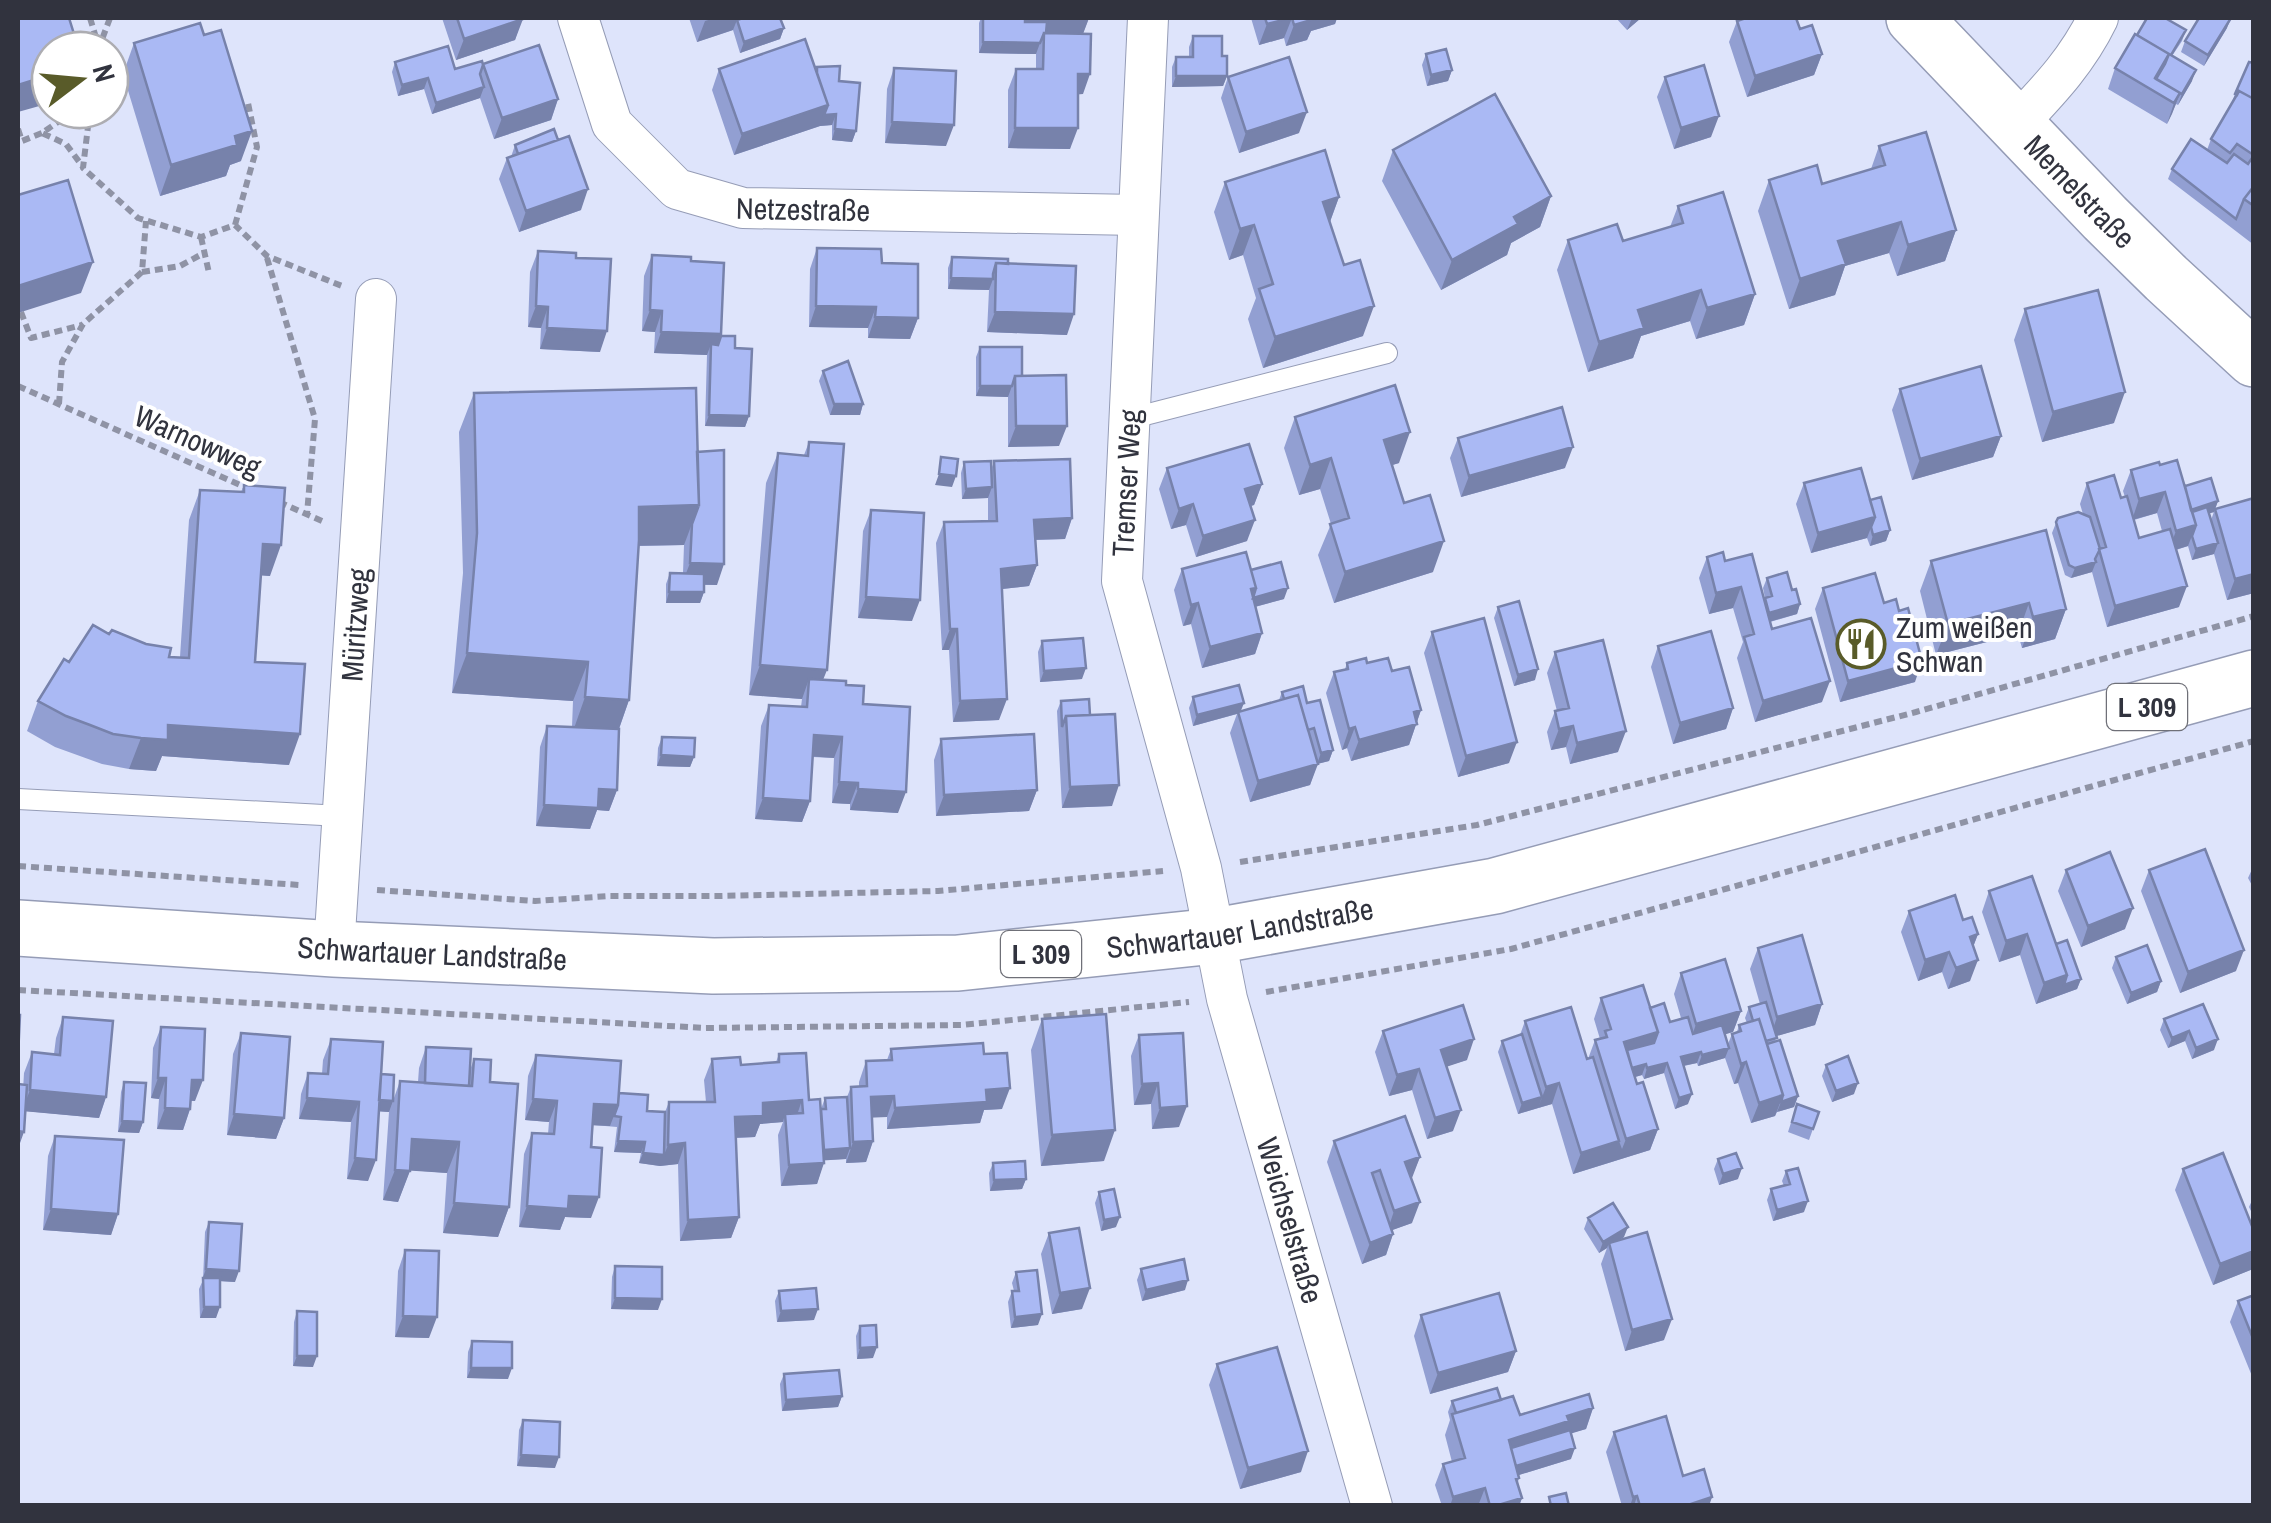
<svg xmlns="http://www.w3.org/2000/svg" width="2271" height="1523" viewBox="0 0 2271 1523" font-family="'Archivo Narrow',sans-serif">
<rect width="100%" height="100%" fill="#dee4fb"/>
<g fill="none" stroke-linecap="round" stroke-linejoin="round">
<g stroke="#959cb6" stroke-width="22">
<path id="lane" d="M1129 419 1387 353
M18 799 342 816"/>
</g>
<g stroke="#959cb6" stroke-width="42">
<g id="street">
<path id="s1" d="M578 18 612 124 677 189 743 208 1138 215"/>
<path id="s2" d="M1148 18 1122 581 1201 868 1227 999 1372 1506"/>
<path d="M2017 124C2050 89 2077 61 2098 18"/>
<path id="s3" d="M334 949 376 299"/>
</g>
</g>
<g stroke="#959cb6" stroke-width="58">
<g id="secondary">
<path id="s4" d="M1914 18 2105 218 2166 278 2254 359"/>
</g>
</g>
<g stroke="#959cb6" stroke-width="58">
<g id="primary">
<path id="s5" d="M18 928 334 949 713 966 958 963 1215 936 1495 886 2254 678"/>
</g>
</g>
<path stroke="#8f93a5" stroke-width="6" stroke-dasharray="8 5" stroke-linecap="butt" d="M90 18 98 44
M98 50 110 18
M72 110 68 115 42 133 66 144 83 167
M90 110 83 168 138 218 201 237 235 225 267 256 342 286
M18 129 22 141 42 133
M235 225 257 147 248 103 236 105
M201 237 209 273
M267 258 315 419 307 514
M142 272 180 266 204 253
M21 312 31 338 82 325
M18 386 249 489
M59 404 62 362 83 324 142 272 146 221
M279 502 322 521
M1240 862 1477 825 1916 712 2254 616
M18 866 300 885
M377 890 535 901 610 896H718L938 891 1163 871
M18 990 705 1028 962 1025 1189 1002
M1266 992 1511 949 2254 741"/>
<use href="#lane" stroke="#fff" stroke-width="20"/>
<use href="#street" stroke="#fff" stroke-width="40"/>
<use href="#secondary" stroke="#fff" stroke-width="55"/>
<use href="#primary" stroke="#fff" stroke-width="55"/>
</g>
<path fill="#929fd2" fill-rule="evenodd" d="M442 18H522L515 40 456 60Z
M689 18H780L784 28 780 39 740 53 733 30 697 42Z
M981 18H1089L1083 33V94H1078L1070 149 1008 148V90L1016 69H1036V54L979 53V23Z
M1251 18H1337L1335 24 1311 31 1307 40 1286 46 1284 38 1259 45Z
M1616 18H1641L1627 30Z
M1737 21 1800 29 1822 54 1814 75 1747 97 1729 42Z
M2227 28 2204 66 2181 52 2185 41Z
M2186 30 2182 41 2172 56 2192 81 2178 105 2176 104 2167 124 2108 89 2115 68 2137 35Z
M1193 36 1222 56 1227 76 1223 86 1172 87V67L1176 57H1189V47Z
M134 43 241 161 230 165 226 176 160 196 123 74Z
M1426 54 1452 70 1448 81 1427 86 1422 65Z
M395 62 455 69 483 65 558 99 551 120 494 139 480 98 432 114 424 89 398 96 392 72Z
M2254 63V245L2168 179 2172 169 2207 150 2211 139 2231 105 2235 94Z
M817 67 839 81 856 131 852 142 832 140V125L820 126 734 155 712 90 719 69 816 70Z
M894 68 946 146 885 143 887 89Z
M1228 77 1299 133 1239 153 1221 98Z
M1665 77 1711 137 1674 149 1657 97Z
M515 145 581 210 519 232 499 179 507 158 511 157Z
M1879 146 1956 230 1945 261 1897 276 1889 253 1845 266 1835 295 1789 309 1758 211 1769 180 1822 184 1871 169Z
M1393 150 1551 196 1540 227 1511 243 1507 255 1441 290 1382 181Z
M1225 182 1339 197 1330 222 1363 336 1263 368 1248 319 1256 298 1243 255 1229 260 1214 212Z
M1678 206 1755 294 1744 325 1696 339 1690 321 1641 336 1633 358 1588 372 1557 270 1568 240 1623 241 1670 227Z
M817 248 918 318 910 339 868 338V328L809 327 810 269Z
M538 251 576 258 600 352 540 349 541 328 528 327 530 272Z
M652 255 691 261 721 336 735 348 749 416 745 427 705 426 707 355 654 353 655 332 642 331 644 276Z
M952 257 1008 264 1067 335 987 332 989 290 948 289V268Z
M2025 309 2114 423 2042 442 2014 340Z
M980 347 1022 376 1059 446 1008 447V397L976 396V357Z
M823 371 863 404 860 415H830L819 381Z
M1900 389 2001 436 1993 457 1912 480 1892 410Z
M474 393 697 452 717 585H704V592L700 603H666V584L670 573H683L684 545 639 546 629 700 619 729 617 790 609 811 597 810 590 829 536 826 540 747 547 726 572 727 573 701 452 693 463 573 459 432Z
M1295 417 1399 463 1392 465 1404 503 1433 572 1334 603 1318 555 1331 524 1320 489 1299 495 1284 448Z
M1458 438 1565 468 1461 497 1450 458Z
M809 442 823 680 846 685 863 704 898 813 850 810V804L832 803 834 758 813 757 810 801 802 822 755 819 761 726 769 705 801 707 802 699 749 695 766 483 778 453 804 455Z
M994 461 1072 518 1065 539 1035 540 1037 565 1029 586 1002 589 999 720 953 722 949 650H942L936 543 944 522 988 521V498L962 499 961 473 964 462 991 470Z
M2160 465 2185 486 2218 501 2214 512 2209 513 2211 520 2215 509 2254 498V593L2227 600 2214 554 2192 560 2188 546 2176 550 2179 607 2107 627 2092 572 2071 578 2065 575 2052 533 2058 518 2083 514 2080 504 2087 483 2121 498 2125 497 2123 491 2131 470ZM2157 513 2162 531 2139 538 2134 520Z
M1167 468 1262 484 1254 505 1250 506 1247 541 1196 557 1186 525 1171 529 1159 489Z
M1804 483 1870 500 1890 530 1886 541 1870 546 1867 538 1811 553 1796 504Z
M244 485 270 576 261 575 255 662 289 765 162 756 156 771 129 769 102 764 55 747 27 731 38 701 69 662 109 634 169 657H180L189 520 200 490 241 492Z
M871 510 912 621 858 618 863 531Z
M1707 557 1725 561 1764 600 1765 598 1763 588 1767 578 1792 590 1800 604 1797 614 1770 622 1772 629 1822 702 1755 722 1737 658 1743 642 1733 608 1709 614 1699 578Z
M1931 561 2066 609 2055 639 2022 648 2018 634 1936 655 1920 591Z
M1182 569 1251 570 1284 599 1255 607 1262 633 1255 654 1202 668 1191 624 1183 626 1174 590Z
M1823 588 1884 603 1915 682 1840 702 1815 609Z
M1498 607 1535 680 1514 686 1494 618Z
M1432 632 1509 763 1458 777 1424 653Z
M1042 641 1082 679 1040 682 1038 652Z
M1658 646 1733 708 1726 729 1673 744 1651 667Z
M1555 652 1618 752 1570 764 1566 747 1551 750 1547 732 1555 711H1557L1547 673Z
M1347 663H1367L1421 710 1409 745 1351 761 1347 748 1342 750 1326 693 1334 672 1345 669Z
M1282 692 1307 703 1333 750 1329 761 1317 764 1310 785 1250 802 1230 733 1237 714 1193 726 1189 708 1193 697 1241 711 1279 700Z
M1061 701 1090 715 1112 806 1062 808 1057 711Z
M662 737 694 757 690 767 657 766 658 748Z
M941 739 1037 790 1029 811 936 816 934 760Z
M2254 865V889L2248 878Z
M2066 870 2125 929 2081 947 2058 891Z
M2149 870 2236 971 2180 993 2141 891Z
M1989 891 2056 944 2081 979 2077 989 2036 1004 2020 955 1999 962 1982 912Z
M1909 911 1963 920 1978 934 1973 947 1970 981 1948 989 1942 972 1918 981 1901 932Z
M1758 948 1822 1004 1815 1025 1776 1036 1775 1042 1798 1096 1794 1107 1777 1112 1775 1116 1751 1123 1738 1083 1734 1084 1725 1058 1698 1066 1697 1063 1684 1066 1688 1104 1675 1109 1664 1073 1644 1079 1642 1075 1635 1077 1658 1129 1650 1150 1573 1174 1552 1104 1518 1114 1498 1052 1502 1041 1520 1035 1525 1021 1588 1059 1595 1040 1600 1039 1594 1019 1601 998 1650 1008 1670 1022 1681 1018 1674 994 1681 973 1741 1011 1733 1032 1725 1034 1728 1044 1732 1034 1737 1032 1739 1025 1747 1023 1745 1018 1749 1007 1760 1004 1750 969Z
M2116 957 2161 981 2157 992 2127 1004 2112 968Z
M2203 1004 2214 1050 2192 1059 2185 1041 2168 1048 2160 1030 2164 1019Z
M63 1017 106 1097 99 1118 25 1111 20 1143 24 1073 32 1052 54 1054 56 1038Z
M1042 1019 1104 1161 1041 1166 1031 1050Z
M161 1027 195 1101H191L190 1109 183 1130 157 1129 159 1099 151 1098 153 1048Z
M1383 1031 1467 1060 1447 1066 1453 1131 1427 1139 1412 1090 1389 1096 1375 1052Z
M241 1033 284 1118 276 1139 227 1135 233 1054Z
M1139 1035 1179 1127 1152 1129 1151 1104 1134 1105 1131 1056Z
M331 1039 381 1074 393 1101 389 1112 379 1111 368 1181 347 1179 351 1122 299 1119 301 1094 308 1073 322 1074 323 1060Z
M426 1047 470 1070 474 1059 490 1082 509 1207 498 1237 443 1233 447 1173 410 1170 398 1202 383 1200 389 1112 400 1081 418 1082 419 1068Z
M891 1049 984 1054 1002 1109 984 1110 980 1123 887 1129V1117H872L873 1141 866 1162 846 1163V1159L824 1160 817 1184 781 1186 778 1135 783 1122 760 1124 755 1137 736 1138 739 1217 731 1238 680 1241 678 1164 660 1166 639 1163 641 1153 614 1152 617 1127 593 1125 591 1218 565 1217 560 1230 519 1227 524 1154 532 1133 548 1134 549 1122 525 1120 528 1076 536 1055 619 1093 647 1111 665 1112 669 1102H706L704 1080 712 1059 741 1065 776 1062 779 1054 809 1100 821 1109 825 1098 847 1097 851 1087 859 1086V1082L866 1061 887 1060Z
M1826 1065 1854 1094 1832 1102 1822 1076Z
M124 1082 143 1122 139 1133 118 1132 121 1092Z
M1797 1104 1819 1112 1809 1140 1788 1132Z
M55 1136 118 1214 111 1235 43 1230 48 1156Z
M1334 1141 1420 1157 1411 1178 1412 1223 1392 1230 1393 1234 1386 1255 1362 1264 1327 1162Z
M1718 1159 1738 1179 1719 1185 1714 1169Z
M993 1163 1026 1179 1022 1189 990 1191 989 1173Z
M2183 1169 2254 1231 2253 1269 2213 1285 2175 1190Z
M1786 1171 1804 1212 1773 1221 1767 1200 1771 1189 1784 1186 1782 1181Z
M1099 1192 1116 1227 1101 1231 1095 1203Z
M2254 1196V1217L2249 1207Z
M1588 1218 1624 1237 1621 1239 1664 1340 1625 1351 1601 1264 1607 1248 1599 1253 1584 1229Z
M209 1222 235 1282 220 1281 216 1318H200L199 1289 203 1280 205 1232Z
M1049 1233 1082 1309 1052 1314 1041 1254Z
M405 1250 429 1338 395 1337 398 1271Z
M615 1266 658 1310 611 1309 612 1277Z
M1141 1269 1185 1290 1142 1301 1137 1280Z
M1016 1272 1038 1325 1011 1328 1008 1302 1012 1291H1014L1012 1283Z
M779 1291 814 1320 777 1322 775 1301Z
M2254 1295V1381L2230 1322 2238 1301Z
M297 1311 313 1367 293 1366 294 1322Z
M1421 1315 1516 1351 1508 1372 1430 1394 1414 1336Z
M860 1326 873 1358 857 1359 856 1336Z
M472 1341 508 1379 467 1378 468 1352Z
M1217 1364 1301 1472 1240 1489 1209 1385Z
M784 1374 842 1396 838 1407 782 1411 780 1384Z
M1501 1400 1520 1415 1593 1408 1586 1429 1571 1433V1459L1519 1475 1518 1483 1522 1498 1519 1506H1442L1435 1485 1443 1464 1452 1462 1445 1435 1450 1420 1448 1412 1452 1401Z
M523 1420 555 1468 517 1466 519 1430Z
M1614 1432 1683 1476 1709 1506H1622L1606 1452Z"/>
<path fill="#7782ab" d="M715 18H759L737 20 733 30 697 42 705 21Z
M1027 18H1089L1083 34 1021 33Z
M1292 18 1284 38 1259 45 1267 24Z
M1311 18H1337L1335 24 1311 31 1307 40 1286 46 1294 25Z
M1632 18H1641L1627 30Z
M2231 18 2227 28 2204 66 2208 55Z
M523 19 515 40 456 60 464 39Z
M784 28 780 39 740 53 744 42Z
M983 42 1040 43 1036 54 979 53Z
M1822 54 1814 75 1747 97 1755 76Z
M1452 70 1448 81 1427 86 1431 75Z
M2196 70 2192 81 2178 105 2182 94Z
M1078 74H1090L1083 94 1071 95Z
M50 75V103L18 112V85Z
M1176 76H1227L1223 86 1172 87Z
M428 78 424 89 398 96 402 85Z
M484 87 480 98 432 114 436 103Z
M2180 93 2172 114 2167 124 2174 103Z
M558 99 551 120 494 139 502 118Z
M828 105 836 114 832 125 820 126 734 155 742 134Z
M1307 112 1299 133 1239 153 1246 132Z
M1719 116 1711 137 1674 149 1681 128Z
M892 122 954 125 946 146 885 143Z
M1015 128H1078L1070 149 1008 148Z
M835 129 856 131 852 142 832 140Z
M252 131 241 161 230 165 226 176 160 196 171 165 235 136Z
M588 189 581 210 519 232 526 211Z
M1551 196 1540 227 1511 243 1507 255 1441 290 1452 260 1514 217Z
M1339 197 1328 227 1323 202Z
M1901 222 1889 253 1845 266 1835 295 1789 309 1800 279 1838 241Z
M1254 225 1243 255 1229 260 1240 229Z
M1956 230 1945 261 1897 276 1908 245Z
M93 262 81 293 18 313V286Z
M951 278 993 279 989 290 948 289Z
M1701 290 1690 321 1641 336 1633 358 1588 372 1599 342 1638 310Z
M1755 294 1744 325 1696 339 1707 308Z
M536 306 548 307 541 328 528 327Z
M816 306 876 307 868 328 809 327Z
M1374 306 1363 336 1263 368 1275 337Z
M650 310 662 311 655 332 642 331Z
M995 312 1074 314 1067 335 987 332Z
M875 317 918 318 910 339 868 338Z
M547 328 607 331 600 352 540 349Z
M661 332 721 334 714 355 711 344 707 355 654 353Z
M980 386H1012L1008 397 976 396Z
M2125 392 2114 423 2042 442 2053 412Z
M834 404H863L860 415H830Z
M709 415 749 416 745 427 705 426Z
M1016 426H1067L1059 446 1008 447Z
M1410 432 1399 463 1373 471 1384 440Z
M2001 436 1993 457 1912 480 1920 459Z
M1573 447 1565 468 1461 497 1469 476Z
M1331 458 1320 489 1299 495 1310 465Z
M939 474 956 476 952 487 935 485Z
M1262 484 1254 505 1237 510 1245 489Z
M992 487 988 498 962 499 966 489Z
M2165 492 2157 513 2132 520 2139 499Z
M2218 501 2214 512 2188 520V511Z
M1193 504 1186 525 1171 529 1179 509Z
M699 505 684 545 624 546 639 507Z
M1875 517 1867 538 1811 553 1818 533Z
M1072 518 1065 539 1027 540 1034 520Z
M1255 520 1247 541 1196 557 1203 536Z
M2196 525 2188 546 2168 552 2176 531Z
M1890 530 1886 541 1870 546 1873 535Z
M1444 541 1433 572 1334 603 1345 572Z
M2218 543 2214 554 2192 560 2196 549Z
M263 544 281 545 270 576 252 575Z
M2096 562 2092 572 2071 578 2075 568Z
M690 563 724 564 717 585 682 584Z
M1037 565 1029 586 993 590 1001 569Z
M2254 574V593L2227 600 2235 579Z
M2187 586 2179 607 2107 627 2115 606Z
M1741 587 1733 608 1709 614 1716 593Z
M1256 588H1288L1284 599 1243 610 1251 589Z
M669 592H704L700 603H666Z
M866 597 920 600 912 621 858 618Z
M1198 603 1191 624 1183 626 1191 605Z
M2029 603 2018 634 1936 655 1948 624Z
M1800 604 1797 614 1765 623 1769 613Z
M2066 609 2055 639 2022 648 2033 617Z
M950 629H957L949 650H942Z
M1262 633 1255 654 1202 668 1210 647Z
M467 653 588 662 573 701 452 693Z
M1922 661 1915 682 1840 702 1848 681Z
M760 665 827 670 815 700 809 679 802 699 749 695Z
M1086 668 1082 679 1040 682 1044 671Z
M1538 669 1535 680 1514 686 1518 675Z
M1830 681 1822 702 1755 722 1763 701Z
M585 697 629 700 615 740 571 737Z
M1007 699 999 720 953 722 960 701Z
M1244 703 1240 713 1193 726 1197 715Z
M1733 708 1726 729 1673 744 1680 723Z
M1421 710 1409 745 1351 761 1359 740 1414 712Z
M168 725 300 734 289 765 162 756 156 771 129 769 141 738Z
M1573 726 1566 747 1551 750 1559 729Z
M1355 727 1347 748 1342 750 1349 729Z
M1626 731 1618 752 1570 764 1577 743Z
M814 735 842 737 834 758 806 756Z
M1517 742 1509 763 1458 777 1466 756Z
M1333 750 1329 761 1317 764 1321 753Z
M661 755 694 757 690 767 657 766Z
M1318 764 1310 785 1250 802 1258 781Z
M839 782 858 783 850 804 832 803Z
M1119 785 1112 806 1062 808 1070 787Z
M599 789 617 790 609 811 597 810 590 829 536 826 544 805Z
M858 789 906 792 898 813 850 810Z
M1037 790 1029 811 936 816 944 795Z
M763 798 810 801 802 822 755 819Z
M2133 908 2125 929 2081 947 2088 926Z
M1978 934 1970 955V937Z
M2027 934 2020 955 1999 962 2006 941Z
M2244 950 2236 971 2180 993 2188 972Z
M1949 952 1942 972 1918 981 1925 960Z
M1978 960 1970 981 1948 989 1956 968Z
M2067 975 2081 979 2077 989 2036 1004 2044 983Z
M2161 981 2157 992 2127 1004 2131 993Z
M1822 1004 1815 1025 1770 1038 1777 1017Z
M1741 1011 1733 1032 1689 1045 1696 1024Z
M2189 1031 2185 1041 2168 1048 2172 1038Z
M1658 1032 1650 1053 1630 1059 1624 1042Z
M1474 1039 1467 1060 1434 1071 1441 1050Z
M2218 1039 2214 1050 2192 1059 2196 1048Z
M1729 1048 1725 1058 1698 1066 1702 1055Z
M1701 1052 1697 1063 1677 1067 1681 1057Z
M1746 1062 1738 1083 1734 1084 1741 1064Z
M1667 1063 1664 1073 1644 1079 1647 1068Z
M1646 1064 1642 1075 1628 1079 1632 1068Z
M1419 1069 1412 1090 1389 1096 1397 1075Z
M158 1078H166L159 1099 151 1098Z
M192 1080H203L195 1101 184 1100Z
M1158 1083 1151 1104 1134 1105 1142 1084Z
M1559 1083 1552 1104 1538 1108 1546 1087Z
M1858 1083 1854 1094 1832 1102 1836 1091Z
M1010 1088 1002 1109 984 1110 980 1123 887 1129 895 1108 986 1090Z
M30 1090 106 1097 99 1118 22 1111Z
M1692 1094 1688 1104 1675 1109 1679 1098Z
M1783 1095 1775 1116 1751 1123 1759 1103Z
M894 1096 887 1117 863 1118 871 1097Z
M1798 1096 1794 1107 1777 1112 1781 1102Z
M1542 1097 1538 1108 1518 1114 1522 1103Z
M307 1098 359 1102 351 1122 299 1119Z
M533 1099 557 1101 549 1122 525 1120Z
M376 1100 393 1101 389 1112 372 1111Z
M802 1100 795 1121 785 1114 783 1122 760 1124 755 1137 728 1138 735 1117 763 1103Z
M594 1104 618 1105 610 1126 587 1125Z
M1187 1106 1179 1127 1152 1129 1160 1108Z
M165 1108 190 1109 183 1130 157 1129Z
M1461 1110 1453 1131 1427 1139 1435 1118Z
M234 1114 284 1118 276 1139 227 1135Z
M122 1121 143 1122 139 1133 118 1132Z
M1658 1129 1650 1150 1573 1174 1581 1153 1619 1141 1622 1149 1626 1139Z
M1115 1130 1104 1161 1041 1166 1052 1135Z
M18 1131 24 1132 20 1143 18 1142Z
M412 1139 459 1142 447 1173 401 1170Z
M618 1141 645 1142 641 1153 614 1152Z
M873 1141 866 1162 846 1163 853 1142Z
M685 1143 678 1164 660 1166 639 1163 643 1153 664 1155 668 1145Z
M850 1148 846 1159 815 1161 819 1150Z
M1420 1157 1412 1178 1397 1182 1405 1162Z
M355 1158 376 1160 368 1181 347 1179Z
M824 1163 817 1184 781 1186 789 1165Z
M1742 1168 1738 1179 1719 1185 1723 1174Z
M395 1170 410 1171 398 1202 383 1200Z
M1026 1179 1022 1189 990 1191 994 1180Z
M569 1196 599 1197 591 1218 565 1217 560 1230 519 1227 527 1206Z
M1808 1201 1804 1212 1773 1221 1777 1210Z
M1420 1202 1412 1223 1387 1232 1394 1211Z
M454 1203 509 1207 498 1237 443 1233Z
M51 1209 118 1214 111 1235 43 1230Z
M739 1217 731 1238 680 1241 688 1220Z
M1120 1217 1116 1227 1101 1231 1104 1220Z
M1628 1227 1624 1237 1610 1246 1609 1243 1607 1248 1599 1253 1603 1242Z
M1393 1234 1386 1255 1362 1264 1370 1243Z
M2254 1251 2253 1269 2213 1285 2220 1264Z
M206 1269 239 1271 235 1282 202 1280Z
M1188 1280 1185 1290 1142 1301 1146 1290Z
M1090 1288 1082 1309 1052 1314 1060 1293Z
M615 1298 662 1299 658 1310 611 1309Z
M204 1307H220L216 1318H200Z
M818 1309 814 1320 777 1322 781 1311Z
M1042 1314 1038 1325 1011 1328 1015 1317Z
M403 1316 437 1317 429 1338 395 1337Z
M1672 1319 1664 1340 1625 1351 1632 1330Z
M877 1347 873 1358 857 1359 860 1348Z
M1516 1351 1508 1372 1430 1394 1438 1373Z
M297 1356H317L313 1367 293 1366Z
M471 1368H512L508 1379 467 1378Z
M842 1396 838 1407 782 1411 786 1400Z
M1593 1408 1586 1429 1563 1436 1507 1459 1509 1440 1567 1416Z
M1575 1448 1571 1459 1506 1479 1510 1468Z
M1308 1451 1301 1472 1240 1489 1248 1468Z
M521 1455 559 1457 555 1468 517 1466Z
M1485 1488 1478 1506H1450L1453 1497Z
M1637 1496 1634 1506H1630L1633 1497Z
M1712 1497 1709 1506H1685Z
M1522 1498 1519 1506H1495Z"/>
<path fill="#aab9f4" stroke="#7782ab" stroke-width="2.5" d="M18 18H69L79 50H50V75L18 85Z
M457 18H522L523 19 464 39Z
M743 18H780L784 28 744 42 737 20Z
M983 18H1025V22H1047L1046 33H1044L1040 43 983 42Z
M1265 18H1291L1267 24Z
M1292 18H1315V19L1294 25Z
M1746 18H1796L1800 29 1812 25 1822 54 1755 76 1737 21Z
M2147 18H2165L2186 30 2171 55 2196 70 2182 94 2156 79 2165 64 2169 54 2137 35Z
M2199 18H2231L2208 55 2185 41Z
M200 23 204 35 221 30 252 131 235 136 237 145 171 165 134 43Z
M1044 33 1091 34 1090 74H1078V128H1015L1016 69H1043Z
M2135 34 2169 54 2155 78 2180 93 2174 103 2115 68Z
M1193 36H1222V56H1227V76H1176V57H1193Z
M805 39 828 105 742 134 719 69Z
M539 45 558 99 502 118 483 64Z
M448 46 455 69 482 61 483 65 480 74 484 87 436 103 428 78 402 85 395 62Z
M1446 49 1452 70 1431 75 1426 54Z
M1289 57 1307 112 1246 132 1228 77Z
M2249 62 2254 63V99L2239 91 2237 95 2235 94Z
M1704 65 1719 116 1681 128 1665 77Z
M840 66 839 81 860 83 856 131 835 129 836 114 824 115 828 105 817 73V67Z
M894 68 956 71 954 125 892 122Z
M2239 91 2254 99V152L2252 154 2237 144 2230 153 2211 139Z
M1495 94 1551 196 1514 217 1518 224 1452 260 1393 150Z
M554 129 558 140 518 154 515 145Z
M1926 132 1956 230 1908 245 1901 222 1838 241 1846 264 1800 279 1769 180 1817 165 1822 184 1885 165 1879 146Z
M569 136 588 189 526 211 507 158Z
M2191 139 2227 163 2234 154 2248 164 2252 158 2254 159V186L2244 199 2236 219 2172 169Z
M1325 150 1339 197 1323 202 1344 265 1360 260 1374 306 1275 337 1259 289 1273 284 1254 225 1240 229 1225 182Z
M68 180 93 262 18 286V195Z
M2254 186V206L2244 199Z
M1723 192 1755 294 1707 308 1701 290 1638 310 1644 328 1599 342 1568 240 1617 224 1623 241 1683 223 1678 206Z
M817 248 881 249 882 263 918 264V318L875 317 876 307 816 306Z
M538 251 576 253V258L611 259 607 331 547 328 548 307 536 306Z
M652 255 691 257V261L724 263 721 334 661 332 662 311 650 310Z
M952 257 1008 259V264L996 263 993 274V279L951 278Z
M996 263 1076 266 1074 314 995 312Z
M2098 290 2125 392 2053 412 2025 309Z
M721 336H735V348L752 349 749 416 709 415 711 344 718 345Z
M980 347H1022V376H1015L1012 386H980Z
M848 361 863 404H834L823 371Z
M1981 366 2001 436 1920 459 1900 389Z
M1066 375 1067 426H1016L1015 376Z
M1395 385 1410 432 1384 440 1404 503 1430 495 1444 541 1345 572 1330 524 1349 518 1331 458 1310 465 1295 417Z
M696 388 699 505 639 507V540L629 700 585 697 588 662 467 653 477 533 474 393Z
M1562 407 1573 447 1469 476 1458 438Z
M809 442 844 444 827 670 760 665 778 453 808 456Z
M1249 444 1262 484 1245 489 1255 520 1203 536 1193 504 1179 509 1167 468Z
M724 450V564L690 563 692 524 699 505 697 452Z
M941 457 958 459 956 476 939 474Z
M1070 459 1072 518 1034 520 1037 565 1001 569 1007 699 960 701 957 629H950L944 522 997 521 994 461Z
M2177 460 2196 525 2176 531 2165 492 2139 499 2131 470 2159 462 2160 465Z
M991 461 992 487 966 489 964 462Z
M1861 468 1875 517 1818 533 1804 483Z
M2114 475 2121 498 2127 496 2139 538 2170 529 2187 586 2115 606 2099 549 2106 547 2087 483Z
M2211 478 2218 501 2191 510 2185 486Z
M244 485 285 488 281 545 263 544 255 662 305 664 300 734 168 725V740L141 738 113 734 90 725 66 716 38 701 64 659 69 662 93 625 109 634 112 630 146 644 171 648 169 657 189 658 200 490 244 492Z
M1881 497 1890 530 1873 535 1871 527 1875 517 1870 500Z
M2254 498V574L2235 579 2215 509Z
M2207 507 2218 543 2196 549 2192 536 2196 525 2192 512Z
M871 510 924 513 920 600 866 597Z
M2078 512 2090 517 2100 549 2095 559 2096 562 2075 568 2069 565 2056 522 2058 518Z
M2046 530 2066 609 2033 617 2029 603 1948 624 1931 561Z
M1246 552 1256 588 1251 589 1262 633 1210 647 1198 603 1191 605 1182 569Z
M1723 552 1725 561 1752 554 1772 629 1811 618 1830 681 1763 701 1744 637 1754 634 1741 587 1716 593 1707 557Z
M1281 562 1288 588 1253 598 1256 588 1251 570Z
M1787 572 1792 590 1796 589 1800 604 1769 613 1765 598 1772 596 1767 578Z
M670 573 704 574V592H669Z
M1875 573 1884 603 1896 599 1899 611 1908 608 1922 661 1848 681 1823 588Z
M1519 601 1538 669 1518 675 1498 607Z
M1484 618 1517 742 1466 756 1432 632Z
M1711 631 1733 708 1680 723 1658 646Z
M1083 638 1086 668 1044 671 1042 641Z
M1603 640 1626 731 1577 743 1573 726 1559 729 1555 711 1569 708 1555 652Z
M1366 658 1367 663 1388 658 1392 671 1409 667 1421 710 1414 712 1417 724 1359 740 1355 727 1349 729 1334 672 1348 669 1347 663Z
M809 679 846 681V685L864 686 863 704 910 707 906 792 858 789V783L839 782 842 737 814 735 810 801 763 798 769 705 807 707Z
M1239 685 1244 703 1197 715 1193 697Z
M1303 686 1307 703 1320 700 1333 750 1321 753 1314 728 1308 730 1298 695 1284 699 1282 692Z
M1298 695 1318 764 1258 781 1238 712Z
M1089 699 1090 715 1066 716 1062 727 1061 701Z
M1115 714 1119 785 1070 787 1066 716Z
M547 726 619 729 617 790 599 789 598 808 544 805Z
M1034 734 1037 790 944 795 941 739Z
M662 737 695 738 694 757 661 755Z
M2205 849 2244 950 2188 972 2149 870Z
M2110 852 2133 908 2088 926 2066 870Z
M2032 876 2067 975 2044 983 2027 934 2006 941 1989 891Z
M1955 895 1963 920 1972 917 1978 934 1970 937 1978 960 1956 968 1949 952 1925 960 1909 911Z
M1802 935 1822 1004 1777 1017 1758 948Z
M2067 940 2081 979 2064 985 2067 975 2056 944Z
M2147 945 2161 981 2131 993 2116 957Z
M1725 959 1741 1011 1696 1024 1681 973Z
M1643 985 1658 1032 1624 1042 1637 1084 1643 1082 1658 1129 1626 1139 1595 1040 1607 1037 1605 1031 1611 1029 1601 998Z
M1766 1002 1777 1038 1766 1041 1759 1019 1753 1021 1749 1007Z
M1664 1003 1670 1022 1688 1017 1693 1034 1722 1025 1729 1048 1702 1055 1701 1052 1681 1057 1692 1094 1679 1098 1667 1063 1647 1068 1646 1064 1632 1068 1627 1050 1654 1043 1658 1032 1650 1008Z
M2203 1004 2218 1039 2196 1048 2189 1031 2172 1038 2164 1019Z
M1463 1005 1474 1039 1441 1050 1461 1110 1435 1118 1419 1069 1397 1075 1383 1031Z
M1571 1007 1587 1059 1593 1057 1619 1141 1581 1153 1559 1083 1546 1087 1525 1021Z
M1106 1014 1115 1130 1052 1135 1042 1019Z
M18 1015H20L18 1057Z
M63 1017 113 1021 106 1097 30 1090 32 1052 60 1055Z
M1759 1019 1783 1095 1759 1103 1746 1062 1741 1064 1732 1034 1741 1031 1739 1025Z
M161 1027 205 1029 203 1080H192L190 1109 165 1108 166 1078H158Z
M241 1033 290 1037 284 1118 234 1114Z
M1183 1033 1187 1106 1160 1108 1158 1083 1142 1084 1139 1035Z
M1522 1034 1542 1097 1522 1103 1502 1041Z
M331 1039 383 1042 376 1160 355 1158 359 1102 307 1098 308 1073 328 1074Z
M1780 1040 1798 1096 1781 1102 1783 1095 1767 1044Z
M983 1043 984 1054 1007 1053 1010 1088 986 1090 987 1102 895 1108 894 1096 871 1097 873 1141 853 1142 851 1087 867 1086 866 1061 892 1060 891 1049Z
M426 1047 471 1049 469 1086 425 1083Z
M806 1053 809 1100 820 1099 824 1163 789 1165 785 1114 803 1113 802 1100 763 1103V1116L735 1117 739 1217 688 1220 685 1143 668 1145 669 1102H715L712 1059 740 1057 741 1065 779 1062V1054Z
M536 1055 621 1061 618 1105 594 1104 591 1147 602 1148 599 1197 569 1196 568 1209 527 1206 532 1133 554 1134 557 1101 533 1099Z
M1848 1056 1858 1083 1836 1091 1826 1065Z
M474 1059 491 1060 490 1082 518 1084 509 1207 454 1203 459 1142 412 1139 410 1171 395 1170 400 1081 472 1086Z
M381 1074 394 1075 393 1101 379 1100Z
M124 1082 146 1083 143 1122 122 1121Z
M18 1084 27 1085 24 1132 18 1131Z
M619 1093 648 1095 647 1111 665 1112 664 1155 643 1153 645 1142 618 1141 621 1117 614 1116 618 1105Z
M847 1097 850 1148 824 1150 821 1109H826L825 1098Z
M1797 1104 1819 1112 1813 1129 1792 1122Z
M1405 1116 1420 1157 1405 1162 1420 1202 1394 1211 1380 1170 1372 1173 1393 1234 1370 1243 1334 1141Z
M55 1136 124 1140 118 1214 51 1209Z
M1736 1153 1742 1168 1723 1174 1718 1159Z
M2223 1153 2254 1231V1251L2220 1264 2183 1169Z
M1025 1161 1026 1179 994 1180 993 1163Z
M1798 1168 1808 1201 1777 1210 1771 1189 1790 1184 1786 1171Z
M1114 1189 1120 1217 1104 1220 1099 1192Z
M1613 1203 1628 1227 1603 1242 1588 1218Z
M209 1222 242 1224 239 1271 206 1269Z
M1079 1228 1090 1288 1060 1293 1049 1233Z
M1647 1232 1672 1319 1632 1330 1609 1243Z
M405 1250 439 1251 437 1317 403 1316Z
M1184 1259 1188 1280 1146 1290 1141 1269Z
M615 1266 662 1267V1299L615 1298Z
M1037 1270 1042 1314 1015 1317 1012 1291H1019L1016 1272Z
M203 1278H220V1307H204Z
M816 1288 818 1309 781 1311 779 1291Z
M1499 1293 1516 1351 1438 1373 1421 1315Z
M2254 1295V1341L2238 1301Z
M297 1311 317 1312V1356H297Z
M876 1325 877 1347 860 1348V1326Z
M472 1341 512 1342V1368H471Z
M1277 1347 1308 1451 1248 1468 1217 1364Z
M839 1370 842 1396 786 1400 784 1374Z
M1497 1388 1501 1400 1456 1413 1452 1401Z
M1589 1394 1593 1408 1567 1416 1569 1421 1509 1440 1519 1478 1516 1479 1522 1498 1495 1506H1490L1485 1488 1453 1497 1443 1464 1465 1458 1452 1414 1513 1396 1520 1415Z
M1666 1416 1683 1476 1704 1469 1712 1497 1685 1506H1640L1637 1496 1633 1497 1614 1432Z
M523 1420 560 1422 559 1457 521 1455Z
M1570 1430 1575 1448 1516 1466 1511 1448Z
M1566 1493 1569 1506H1551L1549 1497Z"/>
<defs>
<g id="restaurant-ring" transform="scale(2.5)"><circle r="9.5" fill="#fff" stroke="#595b29" stroke-width="1.5"/><path d="M-5-6h1v4h1v-4h1v4h1v-4h1v5L-1.5 .5V6h-2V.5L-5-1ZM5-6V6H3V1.5H1.5Q1.5-4 5-6Z" fill="#595b29"/></g>
</defs>
<g fill-rule="evenodd">
<use href="#restaurant-ring" x="1861" y="644"/>
</g>
<g text-anchor="middle" dominant-baseline="central" stroke-width="8" stroke-linejoin="round" paint-order="stroke">
<g fill="#fff" stroke="#6f7078" stroke-width="2.5">
<rect x="2107" y="684" width="80" height="46" rx="8"/>
<rect x="1001" y="931" width="80" height="46" rx="8"/>
</g>
<g font-size="28" font-weight="bold" fill="#31333e">
<text x="2147" y="707">L 309</text>
<text x="1041" y="954">L 309</text>
</g>
<g font-size="30" fill="#31333e" stroke="#fff">
<text stroke="none"><textPath href="#s4" startOffset="240">Memelstraße</textPath></text>
<text stroke="none"><textPath href="#s1" startOffset="332">Netzestraße</textPath></text>
<text transform="translate(198 441) rotate(24)">Warnowweg</text>
<text transform="translate(1126 483) rotate(-87)">Tremser Weg</text>
<text stroke="none"><textPath href="#s3" startOffset="325">Müritzweg</textPath></text>
<text stroke="none"><textPath href="#s5" startOffset="1225">Schwartauer Landstraße</textPath></text>
<text stroke="none"><textPath href="#s5" startOffset="415">Schwartauer Landstraße</textPath></text>
<text stroke="none"><textPath href="#s2" startOffset="1225">Weichselstraße</textPath></text>
</g>
<g font-size="30" fill="#31333e" stroke="#fff" text-anchor="start">
<text x="1896" y="627">Zum weißen<tspan x="1896" dy="34">Schwan</tspan></text>
</g>
</g>
<rect width="2271" height="1523" fill="none" stroke="#31333e" stroke-width="40"/>
<g transform="translate(80 80) rotate(74)"><circle r="48" fill="#ffffff" stroke="#adadb2" stroke-width="2.5"/>
<path d="M0-8L18 38L0 25L-18 38Z" fill="#595b29"/>
<text y="-15" font-size="28" font-weight="bold" text-anchor="middle" fill="#31333e">N</text>
</g>
</svg>
